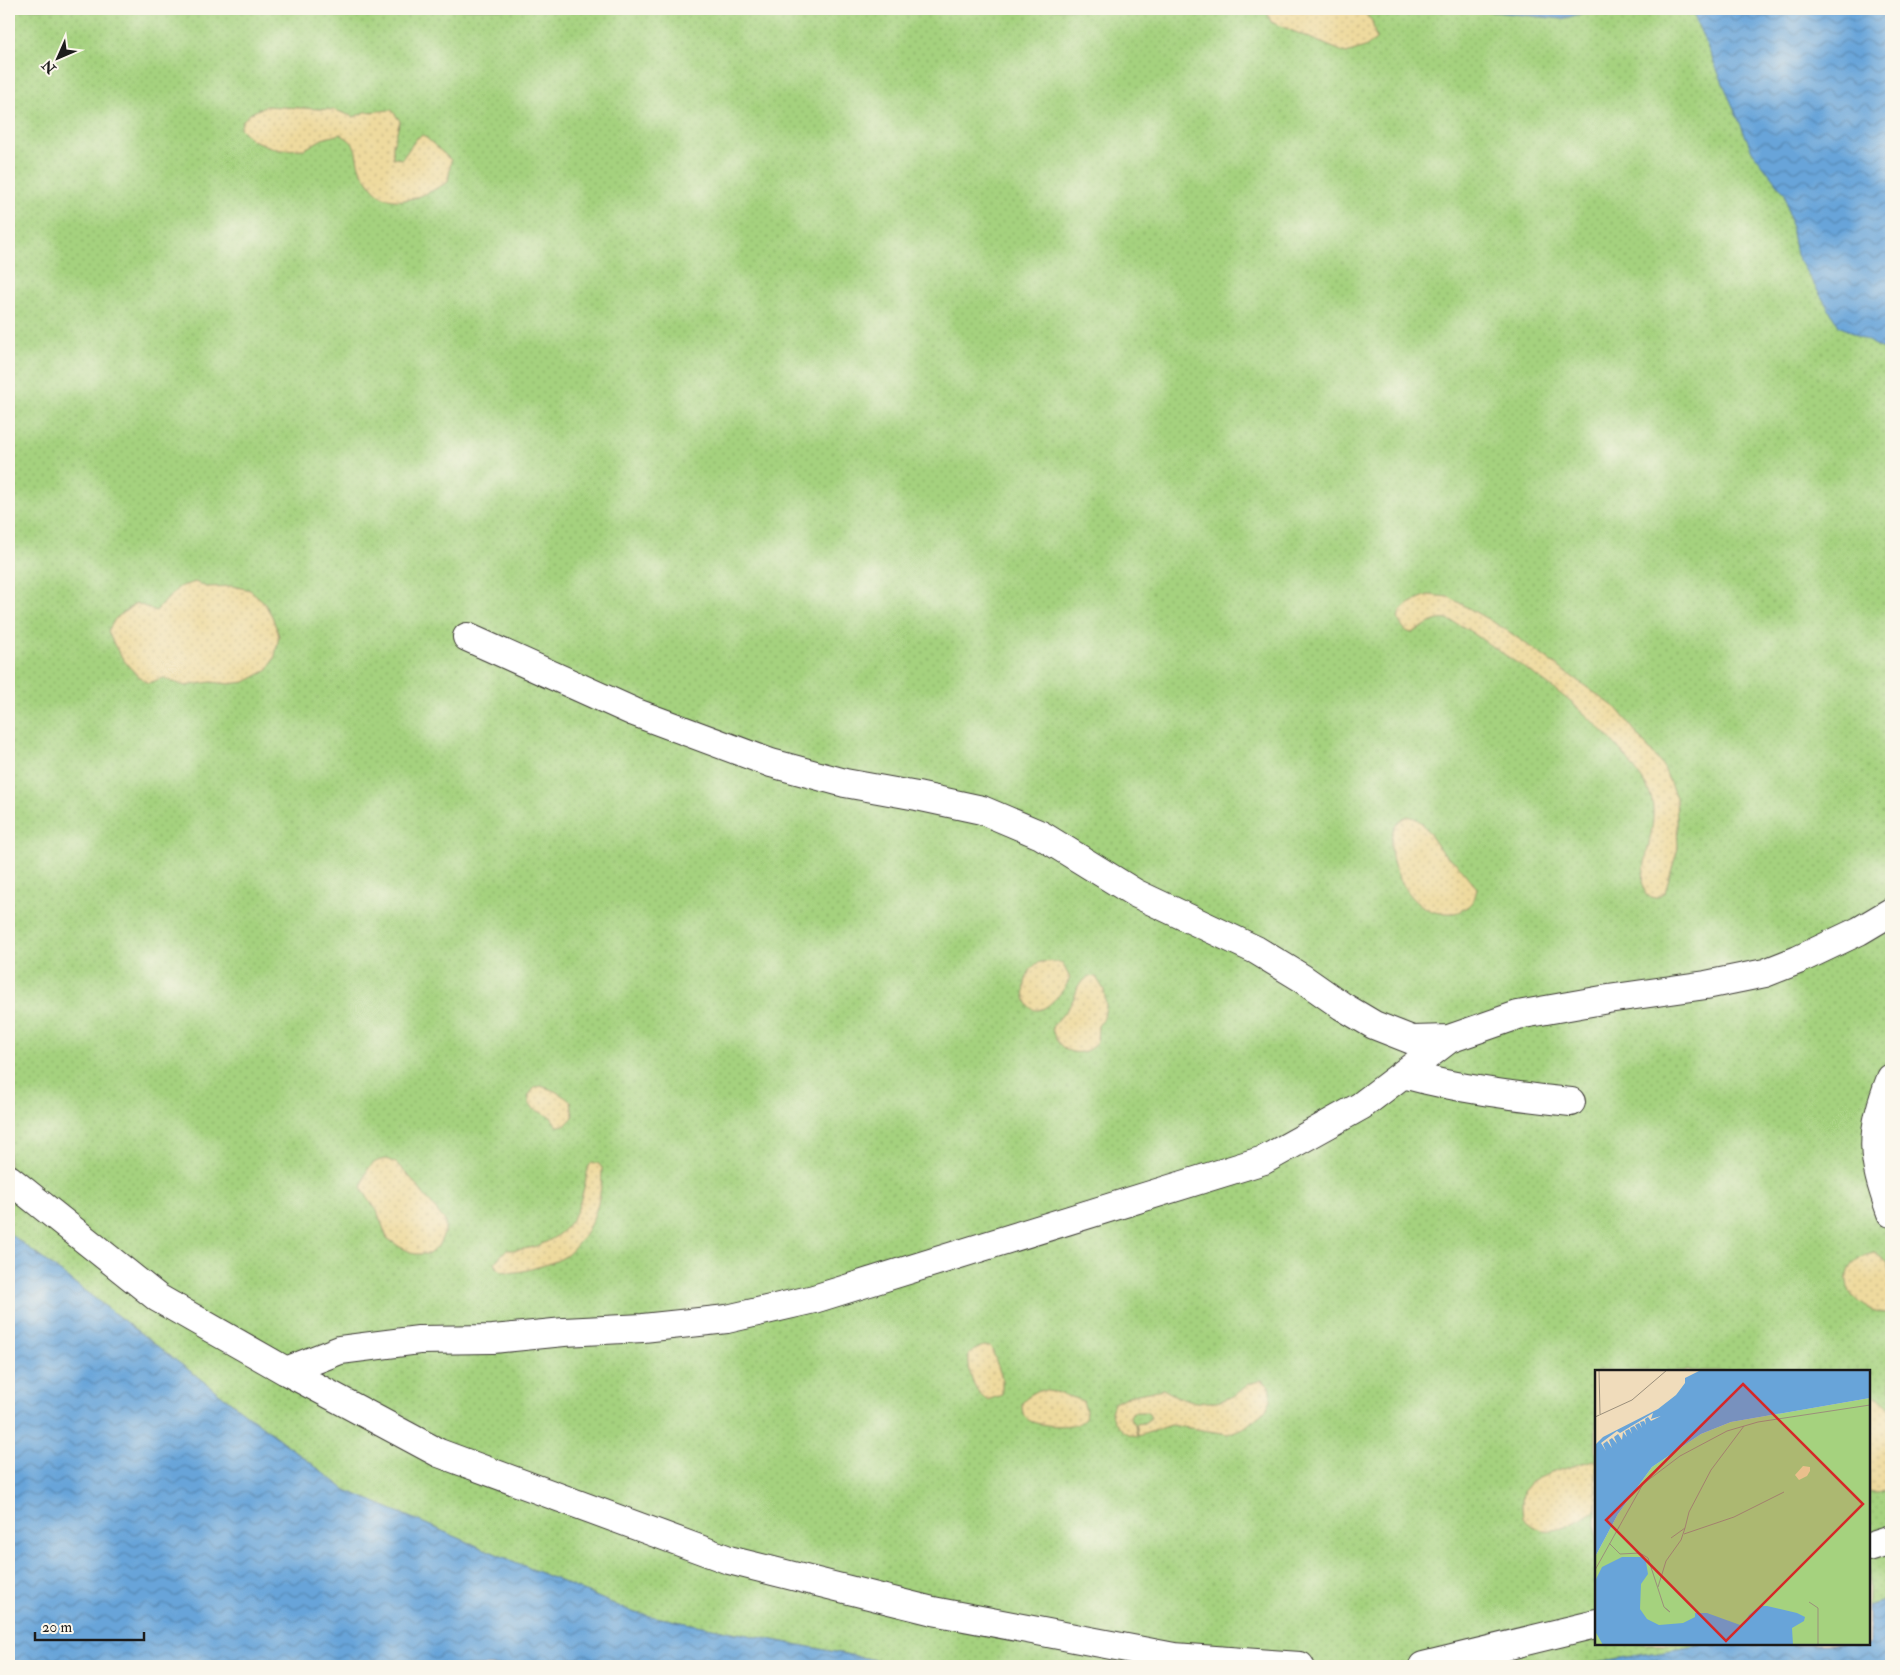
<svg xmlns="http://www.w3.org/2000/svg" width="1900" height="1675" viewBox="0 0 1900 1675" font-family="'IM FELL Double Pica',serif">
<defs>
<pattern id="grass-dots" width="8" height="8" patternUnits="userSpaceOnUse" patternTransform="scale(1.25)"><rect width="8" height="8" fill="#a5d27e"/><path d="M2 2h.1M6 6h.1" fill="none" stroke="#8db46c" stroke-width="1.8" stroke-linecap="round"/></pattern>
<pattern id="sand-dots" width="8" height="8" patternUnits="userSpaceOnUse" patternTransform="scale(1.25)"><rect width="8" height="8" fill="#eeda9e"/><path d="M2 2h.1M6 6h.1" fill="none" stroke="#ccba88" stroke-width="1.8" stroke-linecap="round"/></pattern>
<pattern id="water-waves" width="16" height="10" patternUnits="userSpaceOnUse" patternTransform="scale(1.25)"><rect width="16" height="10" fill="#68a4d9"/><path d="M0 5q4-4 8 0t8 0" fill="none" stroke="#5585af"/></pattern>
</defs>
<rect width="100%" height="100%" fill="#fbf7ec"/>
<filter id="ink" filterUnits="userSpaceOnUse"><feTurbulence type="fractalNoise" baseFrequency=".02" numOctaves="2"/><feDisplacementMap in="SourceGraphic" scale="10" xChannelSelector="R" yChannelSelector="G"/><feConvolveMatrix kernelMatrix="1 2 1 2 8 2 1 2 1" color-interpolation-filters="sRGB"/></filter>
<filter id="wash" filterUnits="userSpaceOnUse"><feTurbulence type="fractalNoise" baseFrequency=".0096" numOctaves="4" result="noise"/><feDisplacementMap in="SourceGraphic" scale="20" xChannelSelector="R" yChannelSelector="G"/><feGaussianBlur stdDeviation="1.12" result="paint"/><feColorMatrix in="noise" values="0 0 0 0 0 0 0 0 0 0 0 0 0 0 0 0 0 1.4 0 .05"/><feComposite in="paint" operator="in"/></filter>
<g filter="url(#wash)">
<rect width="100%" height="100%" fill="#f0dcbb"/>
<path fill="url(#grass-dots)" stroke="#60774d" d="M9 9H1891V1598L1869 1605V1371H1596V1644H1710L1570 1666H907L635 1613 346 1490 9 1233Z"/>
<path fill="url(#sand-dots)" stroke="#857b5d" d="M1266 9H1361L1372 21 1376 39 1365 47 1346 53 1271 22Z
M266 106 335 110 354 117 365 112 392 110 400 121 393 145V158L402 159 417 138 423 135 451 160 448 182C422 197 389 214 369 183 366 178 362 174 360 169 353 150 361 146 340 134L322 139 305 149 279 150 252 140 240 128C244 114 254 112 266 106Z
M195 582 206 587 232 586 250 590 263 601 272 616 279 636 275 656 268 670 245 682 229 684 211 682 185 686 163 678 148 683C130 672 115 650 108 631L115 619 136 603 156 611 179 587Z
M1428 595 1449 597 1505 629 1616 708 1631 726 1664 768 1676 798 1678 848 1665 892 1655 898 1646 895C1635 870 1662 825 1650 794 1647 786 1641 778 1636 771 1600 718 1545 681 1493 647 1479 638 1463 624 1447 620 1435 617 1422 628 1412 633 1406 632 1404 629 1400 623 1392 608 1418 599 1428 595Z
M1408 816 1415 818 1423 824 1441 851 1456 863 1477 888C1475 901 1471 905 1460 911 1455 914 1450 913 1445 913 1403 916 1369 829 1408 816Z
M1050 961 1062 963 1070 978C1066 987 1061 993 1054 1000 1022 1033 1015 975 1038 963 1041 961 1047 962 1050 961Z
M1089 976 1096 977 1104 990 1106 1006 1104 1017 1098 1026 1097 1041C1094 1045 1090 1050 1085 1051 1068 1057 1054 1043 1052 1027L1069 1007 1075 996 1078 986Z
M541 1086 555 1091 571 1101 573 1117C568 1123 565 1126 557 1126L551 1117 534 1109 529 1104V1095L535 1087Z
M386 1159 396 1163 409 1176 445 1221V1232L438 1246 429 1254H415L400 1247 387 1238 377 1211 362 1189C365 1173 368 1161 386 1159Z
M592 1162 599 1164 602 1168C602 1196 595 1225 575 1247 572 1250 568 1255 564 1257 554 1263 541 1266 531 1269 520 1272 507 1275 497 1268L495 1262 506 1250C532 1251 559 1241 573 1218 579 1209 581 1197 584 1188 587 1179 585 1170 592 1162Z
M1875 1253 1888 1263 1889 1271 1891 1273V1313C1847 1314 1826 1262 1875 1253Z
M983 1346 991 1347 1002 1378V1395L987 1400C972 1391 968 1371 969 1353Z
M1262 1380 1269 1386 1271 1399 1266 1410 1245 1427 1228 1434 1171 1425 1138 1436 1136 1424 1144 1423 1151 1418 1148 1412H1133L1130 1416 1131 1421 1135 1424 1137 1436C1122 1434 1117 1426 1111 1412L1114 1403 1128 1396 1163 1389 1176 1396 1196 1402H1216L1234 1396 1249 1384Z
M1039 1390 1055 1392 1083 1401 1086 1411 1085 1418C1082 1420 1080 1422 1078 1423 1068 1428 1033 1426 1026 1418 1022 1414 1022 1408 1022 1403L1030 1395Z
M1869 1394C1877 1395 1887 1402 1891 1409V1491L1874 1492 1869 1491Z
M1593 1460 1596 1462V1510L1592 1513C1568 1526 1546 1542 1523 1518 1522 1510 1521 1499 1524 1490 1530 1476 1578 1465 1593 1460Z"/>
<path fill="url(#water-waves)" stroke="#42607a" d="M1465 9H1598L1562 19Z
M1691 9H1891V353L1839 326 1796 255 1785 194 1752 151Z
M9 1233 346 1490 635 1613 907 1666H9Z
M1891 1598V1666H1570L1710 1644H1869V1605Z"/>
</g>
<g filter="url(#ink)">
<g fill="none" stroke-linecap="round" stroke-linejoin="round">
<g stroke="#3c3934" stroke-width="30">
<path id="minor" d="M467 637 634 712 771 763 845 783 917 796 982 810 1041 835 1135 893 1256 950 1302 978 1342 1006 1374 1025 1412 1040 1449 1039
M1891 1078C1869 1133 1871 1158 1891 1213
M1571 1102C1514 1096 1458 1089 1403 1074L1449 1039 1518 1015 1608 999 1706 985 1765 973 1798 960 1859 931 1891 912
M9 1179 158 1298 286 1371 439 1453 729 1560 933 1611 1174 1657 1300 1666
M286 1371 340 1350 419 1340 493 1339 564 1332 643 1328 727 1319 814 1299 1264 1160 1361 1106 1403 1074
M1869 1547 1891 1540
M1423 1666 1596 1624"/>
</g>
<use href="#minor" stroke="#fff" stroke-width="28"/>
</g>
</g>
<g transform="translate(1595 1370)">
<rect width="275" height="275" fill="#f0dcbb"/>
<path d="M275 28V275H0V187L23 144 57 97 106 64 136 52Z" fill="#a5d27e"/>
<path d="M208 96 215 97V101L212 106 204 110 200 105Z" fill="#eeda9e"/>
<path d="M106 0H275V28L136 52 106 64 57 97 23 144 0 187V75L8 67 63 39 81 25 90 13V8ZM27 187H47L51 192 53 204 46 214 45 239 52 249 64 255 88 253 100 247V243H112L148 256 154 245 165 236H172L202 243 210 247 209 251 197 258 198 275H8L0 261V211L7 197Z" fill="#68a4d9"/>
<path d="M58 43 56 49 66 46 56 51 53 47 50 49 51 55 49 51 45 52 47 58 44 53 40 55 43 61 39 56 35 58 37 64 34 59 30 61 32 67 28 62 27 70 23 64 19 67 22 74 17 68 14 70 17 78 12 71 8 74 11 81 6 73 22 61 25 63Z" fill="#f0dcbb"/>
<path fill="none" stroke="#9b8f7b" stroke-width="1" d="M4 0 5 44M0 47 37 30 72 0M90 158 94 142 116 100 149 56M89 164 139 147 189 122M14 173 25 184 45 183 53 188 69 237 75 242 70 238M0 200 48 114 85 86 132 61 163 52 275 35M63 217 71 191 86 170 90 158 76 168M214 232 223 238V275"/>
<path fill="#d62828" fill-opacity="0.15" stroke="#d62828" stroke-width="2.5" d="M148 14 268 134 131 271 11 150Z"/>
<rect width="275" height="275" fill="none" stroke="#1c1c1c" stroke-width="2.5"/>
</g>
<rect width="1900" height="1675" fill="none" stroke="#fbf7ec" stroke-width="30"/>
<g transform="translate(58 58) rotate(225)" stroke="#fbf7ec" stroke-width="4" paint-order="stroke">
<path d="M0-4L9 19L0 12L-9 19Z" fill="#1c1c1c"/>
<text y="-8" font-size="14" font-weight="bold" text-anchor="middle" fill="#1c1c1c">N</text>
</g>
<path d="M35 1632v8h109v-8" fill="none" stroke="#1c1c1c" stroke-width="2.5"/>
<text x="42" y="1632" font-size="15" fill="#1c1c1c" stroke="#fbf7ec" stroke-width="4" paint-order="stroke">20 m</text>
</svg>
